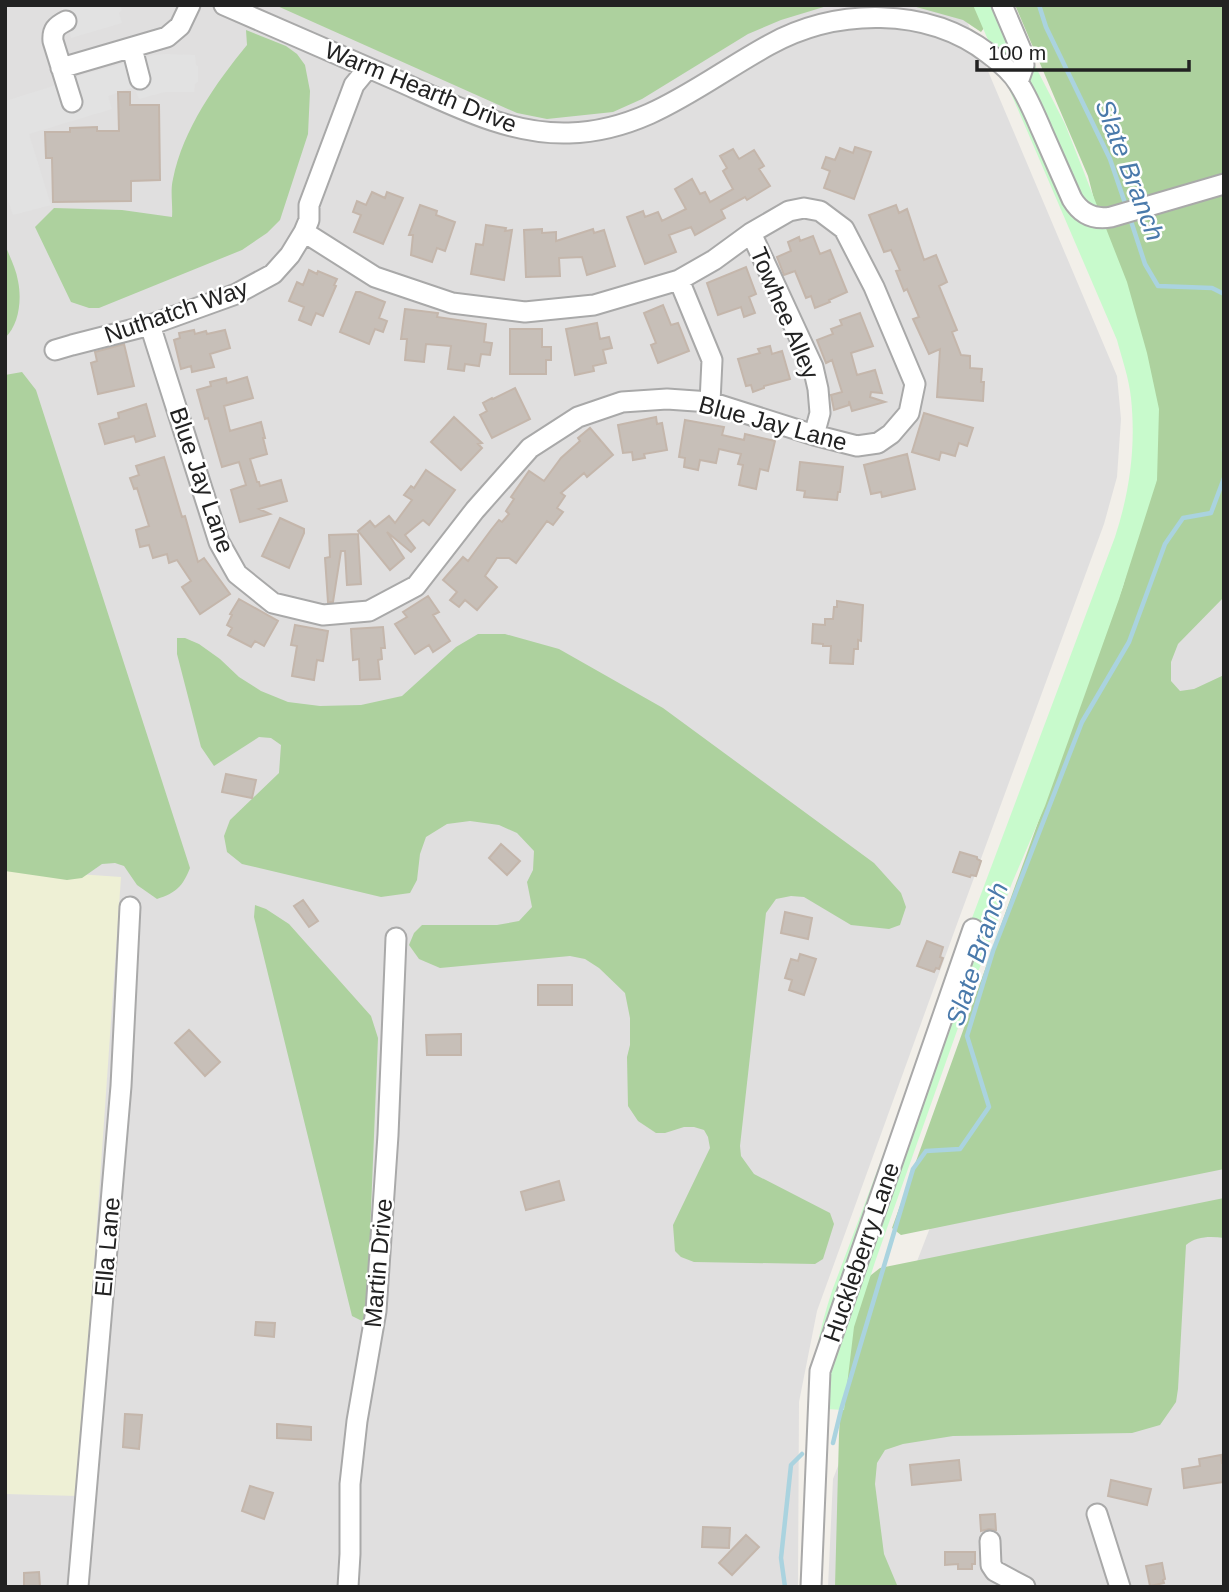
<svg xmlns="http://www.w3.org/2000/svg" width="1229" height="1592" viewBox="0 0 1229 1592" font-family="Helvetica,sans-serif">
<rect width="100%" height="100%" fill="#f2efe9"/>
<path fill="#e0dfdf" d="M5 5H960L1117 376 1121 419 1117 477 1104 524 957 924 817 1311 799 1402 798 1587H5Z
M1224 5V1587H828L833 1479 1117 743Z"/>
<path fill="#eef0d5" d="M5 869 121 877 78 1496 5 1494Z"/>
<path fill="#add19e" d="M275 5H836L827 6 781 20 748 34 642 99 613 112 547 119 517 113Z
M909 5H984L988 23 981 32 963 20Z
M1015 5H1224V597L1178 644 1171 662V681L1180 691 1194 689 1224 675V1169L901 1235 892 1228 1123 586 1152 478 1107 250 1088 176Z
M246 30 286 46 297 54 305 65 310 91 308 134 280 220 267 233 242 250 99 308H89L71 302 35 227 54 208 122 210 172 217C173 205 170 191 173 179 183 129 216 83 247 45Z
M5 244C9 256 16 268 18 281 22 300 19 325 5 338Z
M22 372 36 390 190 868C183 886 176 893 157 899L137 885 124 866 115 863 102 864 82 878 67 880 5 871V375Z
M478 634H505L559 649 663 708 874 863 901 893 906 907 900 925 889 929 851 925 804 897 791 896 776 899 766 913 740 1146 741 1156 754 1174 830 1213 834 1224 823 1259 815 1264 694 1262 681 1257 675 1251 673 1225 710 1148 708 1137 704 1130 694 1127H684L665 1133H656L638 1121 628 1106 627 1057 630 1045V1018L625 993 599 968 585 959 570 956 440 968 419 959 409 945 414 933 422 925H497L519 921 532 907 527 882 533 870 534 851 517 833 499 825 470 821 447 824 426 837 420 854 417 880 410 893 381 897 242 864 227 852 224 836 230 820 279 773 281 745 271 738 259 737 214 766 201 747 177 654V638H185L199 644 220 659 239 677 261 691 288 702 320 706 361 705 402 696 456 647Z
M255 905 266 909 289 924 371 1016 378 1038 367 1307 364 1322 352 1316 254 917Z
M1224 1198V1238C1211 1236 1196 1236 1186 1245L1178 1389 1176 1402 1160 1425 1132 1433 953 1436 903 1444 885 1450 877 1463 875 1484 884 1554 897 1585 902 1587H835L839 1434 843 1360 866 1279 880 1268Z"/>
<path fill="#c8facc" d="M973 5H1004L1065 124 1127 282 1147 353 1159 409 1157 480 1119 599 1045 806 1012 883 975 980 875 1262 854 1327 844 1410 808 1408C812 1368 819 1330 832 1291L1115 537C1130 491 1136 446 1131 398 1129 378 1122 359 1117 340Z"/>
<path fill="#e2e2e2" d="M61 5H120L122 10 119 13 122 23 71 38Z
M166 54 195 55 196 65 198 66V82L195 84 194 92H165L139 99 134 87 108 96 112 109 29 134 51 205 13 215 5 192V101L50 87 82 75 154 55Z"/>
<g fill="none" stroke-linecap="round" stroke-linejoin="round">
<path stroke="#aad3df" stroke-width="4.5" d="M1039 5 1046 27 1110 159 1126 206
M1130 218 1145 264 1158 286 1212 288 1224 294
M1224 448V451
M833 1443 841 1410 913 1169 926 1151 960 1149 989 1107 967 1036 993 951 1082 722 1129 642 1165 544 1183 518 1211 513 1224 478
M785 1587 781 1558 791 1465 802 1454"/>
</g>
<path fill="#c7bfb8" stroke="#c4b6ab" stroke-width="2" d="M118 92H130V105H159L160 180 131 181V201L53 202 52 158H46L45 132H70V128L97 127V131H119Z
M855 147 871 152 854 199 824 188 830 171 822 168 826 157 835 160 840 148 853 153Z
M733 149 739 159 754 150 764 166 759 169 770 186 747 200 745 197 721 210 725 218 695 235 691 227 669 235 676 252 645 264 627 217 643 211 645 217 658 212 662 221 686 209 675 189 692 179 700 194 705 192 710 202 733 189 723 171 727 168 720 156Z
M372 192 385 198 387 192 403 198 383 244 354 232 361 215 353 212 357 201 366 205Z
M420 205 437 211 436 215 455 222 445 251 437 248 432 262 411 255 413 235H409Z
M896 205 899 213 907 209 924 260 936 255 947 282 939 286 957 330 952 332 961 355 970 356V368L982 369 981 382H984L983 401 937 397 940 349 929 354 913 319 919 317 907 289 904 291 896 271 900 270 891 250 884 252 869 215Z
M486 225 506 228 505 231 512 230 504 280 471 274 476 244 483 245Z
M542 229V233L556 232V241L593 229 594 233 604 230 615 266 587 275 582 257 559 258 560 276 526 277 524 230Z
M813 236 820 254 830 250 847 292 829 300 830 302 815 308 811 296 806 298 795 271 784 275 777 257 791 251 788 242 799 237 800 241Z
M746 267 756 294 749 297 755 313 744 317 741 307 718 315 707 283Z
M309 270 317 274 318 271 337 279 334 285 336 286 323 316 316 313 311 325 299 320 304 307 289 301 297 282 303 285Z
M356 292H360L385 302 379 318 387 321 383 332 375 329 369 344 340 332Z
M663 305 671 325 678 323 689 351 658 363 651 345 656 343 644 313Z
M405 309 438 313 437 317 486 324 484 342 492 343 490 355 481 354 479 366 465 364 464 371 448 369 451 346 426 344 424 362 405 360 407 339H401Z
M860 313 873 346 851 353 857 375 875 370 882 393 871 392 870 397 885 402 852 411 849 401V405L834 410 831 395 842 392 832 360 826 363 817 340 833 334 831 329 842 325 840 320Z
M597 323 600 339 609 337 612 348 603 350 606 363 593 366 594 371 575 375 566 329Z
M510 329H542V347H551V360H546V374H510Z
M194 330 195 334 206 331 207 334 225 330 230 348 210 354 214 367 192 372 191 366 181 369 174 340 180 338 179 333Z
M124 344 134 386 98 394 91 363 97 361 95 352Z
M770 346 772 354 782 351 790 379 764 386V388L753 392 751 385 746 386 738 359 760 353 758 349Z
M247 377 253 398 224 406 230 431 261 422 265 438H263L267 454 250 459 257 482H259L260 486 281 480 287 501 259 509 270 514 240 522 231 490 246 485 239 462 222 467 208 418 205 419 197 390 211 386 210 382 226 378 227 383Z
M515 388 530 419 492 438 480 415 487 411 483 403 492 398 493 399Z
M146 404 155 436 136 442 134 436 105 444 99 424 119 418 118 413Z
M924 413 973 428 967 446 959 443 955 456 941 452 939 460 912 452Z
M454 417 482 443 478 444 482 448 461 470 431 442Z
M656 417 657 424 662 423 667 450 644 454 645 458 633 460 632 452 623 453 618 425Z
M685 420 724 427 722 435 744 440 745 434 775 441 768 471 760 469 756 489 739 485 743 465 738 464 741 454 719 449 716 463 700 460 698 470 684 467 685 458 679 457Z
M590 428 613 455 587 477 584 473 561 493 565 496 557 508 563 512 553 525 547 521 516 563 509 558H497L485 576 497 587 477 610 465 600 459 607 450 600 457 592 443 580 463 557 468 561 491 530 499 520 502 522 509 514 506 511 514 499 511 497 529 471 544 481 561 458 580 441 578 438Z
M907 454 915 489 882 497 881 492 871 494 864 465Z
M164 457 182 517 185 516 198 562 204 558 230 594 200 614 182 587 191 581 177 560 169 563 167 554 153 558 149 545 140 547 136 530 149 526 137 488 134 489 130 478 139 475 136 466Z
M800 462 843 467 840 492H838L837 500 804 497 805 491 797 490Z
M426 470 455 490 429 525 423 520 405 535 415 548 411 552 387 532 404 558 390 570 358 531 370 521 375 527 389 516 395 523 412 500 404 495 411 486 414 488Z
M280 518 304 529V533L289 568 262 556Z
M358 534 361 584 347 585 345 551H341L333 602H328L325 558 330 557 329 535Z
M428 596 439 612 433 615 450 641 433 652 429 645 415 654 395 624 407 617 403 612Z
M239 599 278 621 264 646 255 641 251 647 228 635 232 628 227 625 232 615 230 614Z
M837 601 863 605 861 641 858 640V649H854L853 664 830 663 831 646H823V644L812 643 813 624 825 625V619H833L834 607H837Z
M295 625 328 631 323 661 317 660 314 680 292 676 297 646 291 645Z
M383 627 385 648H381L382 659 378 660 380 679 360 680 359 659 353 660 351 629Z
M226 774 256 780 252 798 222 792Z
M501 844 520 861 507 875 489 858Z
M960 852 977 857V859L981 861 976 876 971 875 970 877 953 872Z
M303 900 318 921 309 927 294 906Z
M785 912 812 918 808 939 781 933Z
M927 941 943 947 940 957 943 958 939 969 936 968 934 972 917 966Z
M800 954 816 959 804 995 789 990 792 980 785 978 791 959 798 961Z
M538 985H572V1005H538Z
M189 1030 220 1062 205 1076 175 1043Z
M461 1034V1055H427L426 1035Z
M559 1181 564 1200 526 1210 521 1192Z
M256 1322 275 1323 274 1337 255 1335Z
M125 1414 142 1415 139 1449 123 1447Z
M277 1424 311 1427V1440L277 1438Z
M1221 1455 1222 1463H1224V1482L1184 1488 1182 1469 1200 1466 1199 1459Z
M959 1460 961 1480 912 1485 910 1465Z
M1111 1480 1151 1489 1147 1505 1108 1496Z
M250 1486 273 1493 264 1519 242 1511Z
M995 1514 996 1530 989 1529 981 1531 980 1515Z
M703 1527 730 1528 729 1548 702 1547Z
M746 1535 759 1547 732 1575 719 1563Z
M945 1552H975V1564H972V1569H958V1564L945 1565Z
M1162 1563 1165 1579 1163 1580 1164 1583 1150 1586 1146 1566Z
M39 1572 40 1587H24V1573Z"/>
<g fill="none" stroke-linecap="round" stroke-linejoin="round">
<g stroke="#a9a9a9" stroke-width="23">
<path id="minor" d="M224 5C281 30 337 54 394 79 449 103 507 135 569 133 648 131 703 81 769 45 836 8 927 6 989 54 1000 62 1012 72 1019 84 1028 98 1035 115 1042 131 1052 154 1062 176 1072 199 1081 214 1094 220 1111 217L1224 184
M1002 5 1022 52 1024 65 1018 82
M66 21C56 26 52 30 53 41L72 102
M132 48 140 79
M61 68 167 37 180 26 190 5
M751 233 813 367 818 389 820 413 814 435
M679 280 712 360 710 402
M150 325 219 542 237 574 273 603 323 615 369 611 416 586 475 510 530 448 578 417 622 402 667 399 710 402 814 435 857 446 878 443 891 434 909 413 915 384 874 287 844 229 820 211 804 208 789 211 751 233 714 260 679 280 594 305 525 312 452 303 375 277 304 232
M55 350 72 345 150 325 236 294 273 274 290 255 304 232 309 220V205L354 85 368 68
M1097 1514 1120 1587
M990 1541 991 1565 995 1571 1025 1587
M78 1587 121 1086 130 907
M348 1587 350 1554V1484L357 1421 376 1311 388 1135 396 938
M811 1587 820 1371 973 929"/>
</g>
<use href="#minor" stroke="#fff" stroke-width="19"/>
</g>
<g text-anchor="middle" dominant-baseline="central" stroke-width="5" stroke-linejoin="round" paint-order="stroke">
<g font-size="24" fill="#222" stroke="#fff">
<text transform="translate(421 87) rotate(22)">Warm Hearth Drive</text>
<text transform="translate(176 311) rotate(-19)">Nuthatch Way</text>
<text transform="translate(785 313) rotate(67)">Towhee Alley</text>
<text transform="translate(773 423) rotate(15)">Blue Jay Lane</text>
<text transform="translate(202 480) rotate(71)">Blue Jay Lane</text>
<text transform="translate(107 1247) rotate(-85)">Ella Lane</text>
<text transform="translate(861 1252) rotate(-71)">Huckleberry Lane</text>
<text transform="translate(378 1263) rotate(-85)">Martin Drive</text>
</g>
<g font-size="26" font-style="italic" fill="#4a7aab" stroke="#fff">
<text transform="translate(1130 170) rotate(69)">Slate Branch</text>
<text transform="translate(977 954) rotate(-72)">Slate Branch</text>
</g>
</g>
<rect width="1229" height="1592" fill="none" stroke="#222222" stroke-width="14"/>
<path d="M977 60v10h212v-10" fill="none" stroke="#222222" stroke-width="3.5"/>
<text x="988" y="60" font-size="21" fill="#222222" stroke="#ffffff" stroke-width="5" paint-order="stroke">100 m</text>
</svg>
